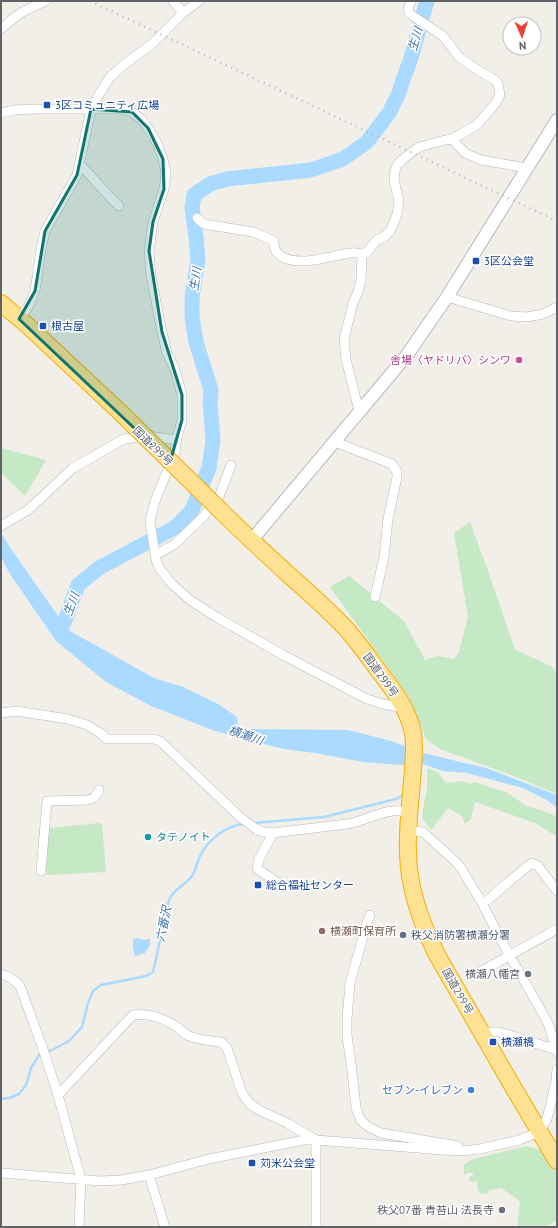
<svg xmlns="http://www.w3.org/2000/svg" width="558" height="1228" viewBox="0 0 558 1228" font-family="'PT Sans','Noto Sans JP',sans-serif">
<rect width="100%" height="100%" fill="#f1efe8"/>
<path fill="#c5e8c5" d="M1 448 46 460 25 496 1 473Z
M470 522 487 568 515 650 551 666 557 674V794L511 775 440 749 426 739 407 694 330 587 349 576 404 621 425 660 437 656 454 659 459 652 468 617 454 533Z
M427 768 438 772 446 783 463 781 471 784 474 782 508 793 526 806 547 812 557 817V837L535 823 475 802 471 819 465 824 462 816 448 808 431 830 422 818 424 804 427 789Z
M99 823 102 824 106 870 105 872 49 875 46 874 48 831 50 828Z
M527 1146 541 1150 557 1173V1219L549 1226 547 1225 546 1227H517L520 1202 513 1196 501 1188 491 1190 489 1189V1191L487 1193 482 1194C476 1191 478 1186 477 1180L473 1183 469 1180V1177L473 1175V1173H467L464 1175V1165L473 1159Z"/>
<path fill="#aadaff" d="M1 533 9 546 68 630 154 678 183 687 220 705 237 717 238 726 249 729 348 730 391 741 423 753 486 768 554 794 557 796V807L545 799 523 788 467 773 443 771 423 764 401 765 363 762 315 753 283 749 215 731 151 706 106 682 56 641 10 574 1 557Z
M138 938 143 940 150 939V946L145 953 135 956 133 948V939Z"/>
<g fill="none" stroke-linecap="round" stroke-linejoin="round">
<path stroke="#aadaff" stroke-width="2.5" d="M253 823 324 817 396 799 406 793
M1 1099 9 1098 19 1094 26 1085 31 1068 39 1055 52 1050 69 1041 82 1027 88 1003 93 991 101 985 146 976 153 972 169 900C175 887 185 886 192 876 196 870 197 862 200 856 208 840 226 825 244 824"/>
<path stroke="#aadaff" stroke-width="15" d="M61 631 78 585 99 568 176 527 192 510 209 468 213 440 210 401 211 390 196 342 192 317V297L198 260 196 237 192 208 194 195 210 184 227 179 311 170 343 159 367 142 389 113 398 95 403 80 411 58 427 1"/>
<g stroke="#b5b8bc" stroke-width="10">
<path id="street" d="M173 1 183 13
M1 29C17 14 26 9 46 1
M1 113 14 110 36 109H121L132 112 141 119 148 128 158 145 163 159 166 173 164 189 153 222 149 251 151 276 162 332 167 353 175 370 182 395V420L177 437 175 452 155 501 150 521 156 560 160 569 171 583 190 600 218 618 283 655 367 699 383 704 404 708
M452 139 465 153 481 160 527 168
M80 165C94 178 105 193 119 206
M197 218 204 224 253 232 274 241C273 248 276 253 282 257 302 267 330 256 350 253 354 252 358 253 362 254
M447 297 511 316 527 317 543 314 557 307
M19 319 28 307 35 291 41 249 45 231 77 175 91 109 100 93 110 77 126 63 152 44 183 13 199 1
M359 411 346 359 344 339 353 303 358 292 361 281 362 254 366 253 377 240 384 237 390 231 395 220 397 214 399 202 394 180 395 171 397 165 403 159 419 147 445 140 452 139 477 125 495 104 500 95 498 84 495 80 476 69 459 57 443 36 410 14 408 9 411 1
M335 442 392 464 397 472V477L388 519 384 557 375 597
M1 526 28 510 73 468 124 439 148 436 177 440
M155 555 175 544 203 517 219 497 231 465
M1 713 16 711 68 719 87 725 100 733 107 739H154L160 741 240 817 256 829 263 832 273 833C297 830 322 827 347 824 368 821 388 805 409 813
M408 830 423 832 456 862 461 868 482 903 509 955 521 975 548 1023 557 1052
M273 833 259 859 257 868 259 870 284 887
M41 871 47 801 87 800 94 798 99 790
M482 903 489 899 512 879 532 863 538 866 557 891
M370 915 367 923 350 983 347 1019V1036L351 1063 356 1108 361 1121 369 1127 381 1133 458 1146
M1 974C9 976 15 980 20 986L43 1049 58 1095 81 1179 79 1227
M473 976 557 929
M483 1035 490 1032H499L557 1050
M58 1095 133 1015C146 1013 161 1017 172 1024 178 1027 182 1032 187 1035 197 1040 210 1041 221 1042L227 1048 242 1093 250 1104 259 1110 287 1123 316 1140
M316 1140V1227
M1 1173 100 1181 121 1180 149 1175 209 1159 304 1140H316L443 1150 463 1151 480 1149 519 1140 539 1132 547 1119 556 1081 557 1069
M149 1175 165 1227"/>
</g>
<g stroke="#b6babf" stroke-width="14">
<path id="secondary" d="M251 541 407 355 447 297 557 120"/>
</g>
<g stroke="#f9ab00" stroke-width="18">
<path id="highway" d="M1 303 27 325 120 412
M221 511C243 533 266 554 289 575 310 594 330 611 349 632 359 644 369 657 378 670 393 689 408 709 413 733 416 750 412 776 411 793 409 814 407 834 408 854 409 890 421 923 437 955L513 1087 557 1161"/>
</g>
<use href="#street" stroke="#fff" stroke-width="9"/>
<use href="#secondary" stroke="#fff" stroke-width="12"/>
<use href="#highway" stroke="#fde293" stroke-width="16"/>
<path stroke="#b6b7b8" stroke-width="2.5" stroke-dasharray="1 5" stroke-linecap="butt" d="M90 1 557 221"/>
<g stroke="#f9ab00" stroke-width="18" stroke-linecap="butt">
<path id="highway-bridge" d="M120 412 221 511"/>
</g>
<use href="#highway-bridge" stroke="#fde293" stroke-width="16"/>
</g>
<path fill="#0f766e" fill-opacity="0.2" stroke="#0f766e" stroke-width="3" stroke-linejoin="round" d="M91 109 132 112 148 128 163 159 164 189 153 222 149 251 162 332 182 395V420L170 462 19 319 35 291 45 231 77 175Z"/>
<g fill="#1a4fb4" stroke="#fff" stroke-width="1.5">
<rect x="43" y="101" width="8" height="8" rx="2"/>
<rect x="472" y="257" width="8" height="8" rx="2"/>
<rect x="39" y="322" width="8" height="8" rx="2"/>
<rect x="254" y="881" width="8" height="8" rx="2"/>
<rect x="489" y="1038" width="8" height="8" rx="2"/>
<rect x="248" y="1159" width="8" height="8" rx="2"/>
</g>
<circle fill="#d1479c" stroke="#fff" stroke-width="1.5" cx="519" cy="360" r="4"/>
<circle fill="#0f9aa8" stroke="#fff" stroke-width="1.5" cx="148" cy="837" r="4"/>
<circle fill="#8d6e63" stroke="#fff" stroke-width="1.5" cx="322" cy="931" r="4"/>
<circle fill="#5c6f8a" stroke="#fff" stroke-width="1.5" cx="403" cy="935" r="4"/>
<g fill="#6b7280" stroke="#fff" stroke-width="1.5">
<circle cx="528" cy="974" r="4"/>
<circle cx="502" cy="1210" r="4"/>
</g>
<circle fill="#3f7fe0" stroke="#fff" stroke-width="1.5" cx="471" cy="1090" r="4"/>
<g text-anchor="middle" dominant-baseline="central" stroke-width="3" stroke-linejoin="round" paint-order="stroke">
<g font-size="11" fill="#164399" stroke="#fff" text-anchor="start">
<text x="55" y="105">3区コミュニティ広場</text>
<text x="484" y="261">3区公会堂</text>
<text x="51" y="326">根古屋</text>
<text x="266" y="885">総合福祉センター</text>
<text x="501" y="1042">横瀬橋</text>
<text x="260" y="1163">苅米公会堂</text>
</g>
<g font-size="11" fill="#b23c85" stroke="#fff" text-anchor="end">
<text x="511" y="360">舎場〈ヤドリバ〉シンワ</text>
</g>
<g font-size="11" fill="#5f6368" stroke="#fff">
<text transform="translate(153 446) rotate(44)">国道299号</text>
<text transform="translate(381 675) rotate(54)">国道299号</text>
<text transform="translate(458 991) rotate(60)">国道299号</text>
</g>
<g font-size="11" fill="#0d838f" stroke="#fff" text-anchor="start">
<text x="156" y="837">タテノイト</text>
</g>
<g font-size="11" fill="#785e54" stroke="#fff" text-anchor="start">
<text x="330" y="931">横瀬町保育所</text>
</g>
<g font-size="11" fill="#4e5e75" stroke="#fff" text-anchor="start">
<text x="411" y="935">秩父消防署横瀬分署</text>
</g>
<g font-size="11" fill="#5b616d" stroke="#fff" text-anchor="end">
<text x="520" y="974">横瀬八幡宮</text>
<text x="494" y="1210">秩父07番 青苔山 法長寺</text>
</g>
<g font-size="11" fill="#366cbe" stroke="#fff" text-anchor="end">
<text x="463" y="1090">セブン-イレブン</text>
</g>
<g font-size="12" font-style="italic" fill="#4174aa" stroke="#fff">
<text transform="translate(415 39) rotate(-73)">生川</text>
<text transform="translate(195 279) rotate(-81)">生川</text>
<text transform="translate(71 604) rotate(-70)">生川</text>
<text transform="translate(246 735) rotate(19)">横瀬川</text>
<text transform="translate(163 924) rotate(-78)">六番沢</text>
</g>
</g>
<rect width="558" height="1228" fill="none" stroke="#5f6368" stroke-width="4"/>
<g transform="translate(522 36) rotate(177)"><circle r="19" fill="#ffffff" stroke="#bfc1c3"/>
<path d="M0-3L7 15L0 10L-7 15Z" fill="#ea4335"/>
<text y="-6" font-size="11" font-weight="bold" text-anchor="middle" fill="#5f6368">N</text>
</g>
</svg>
